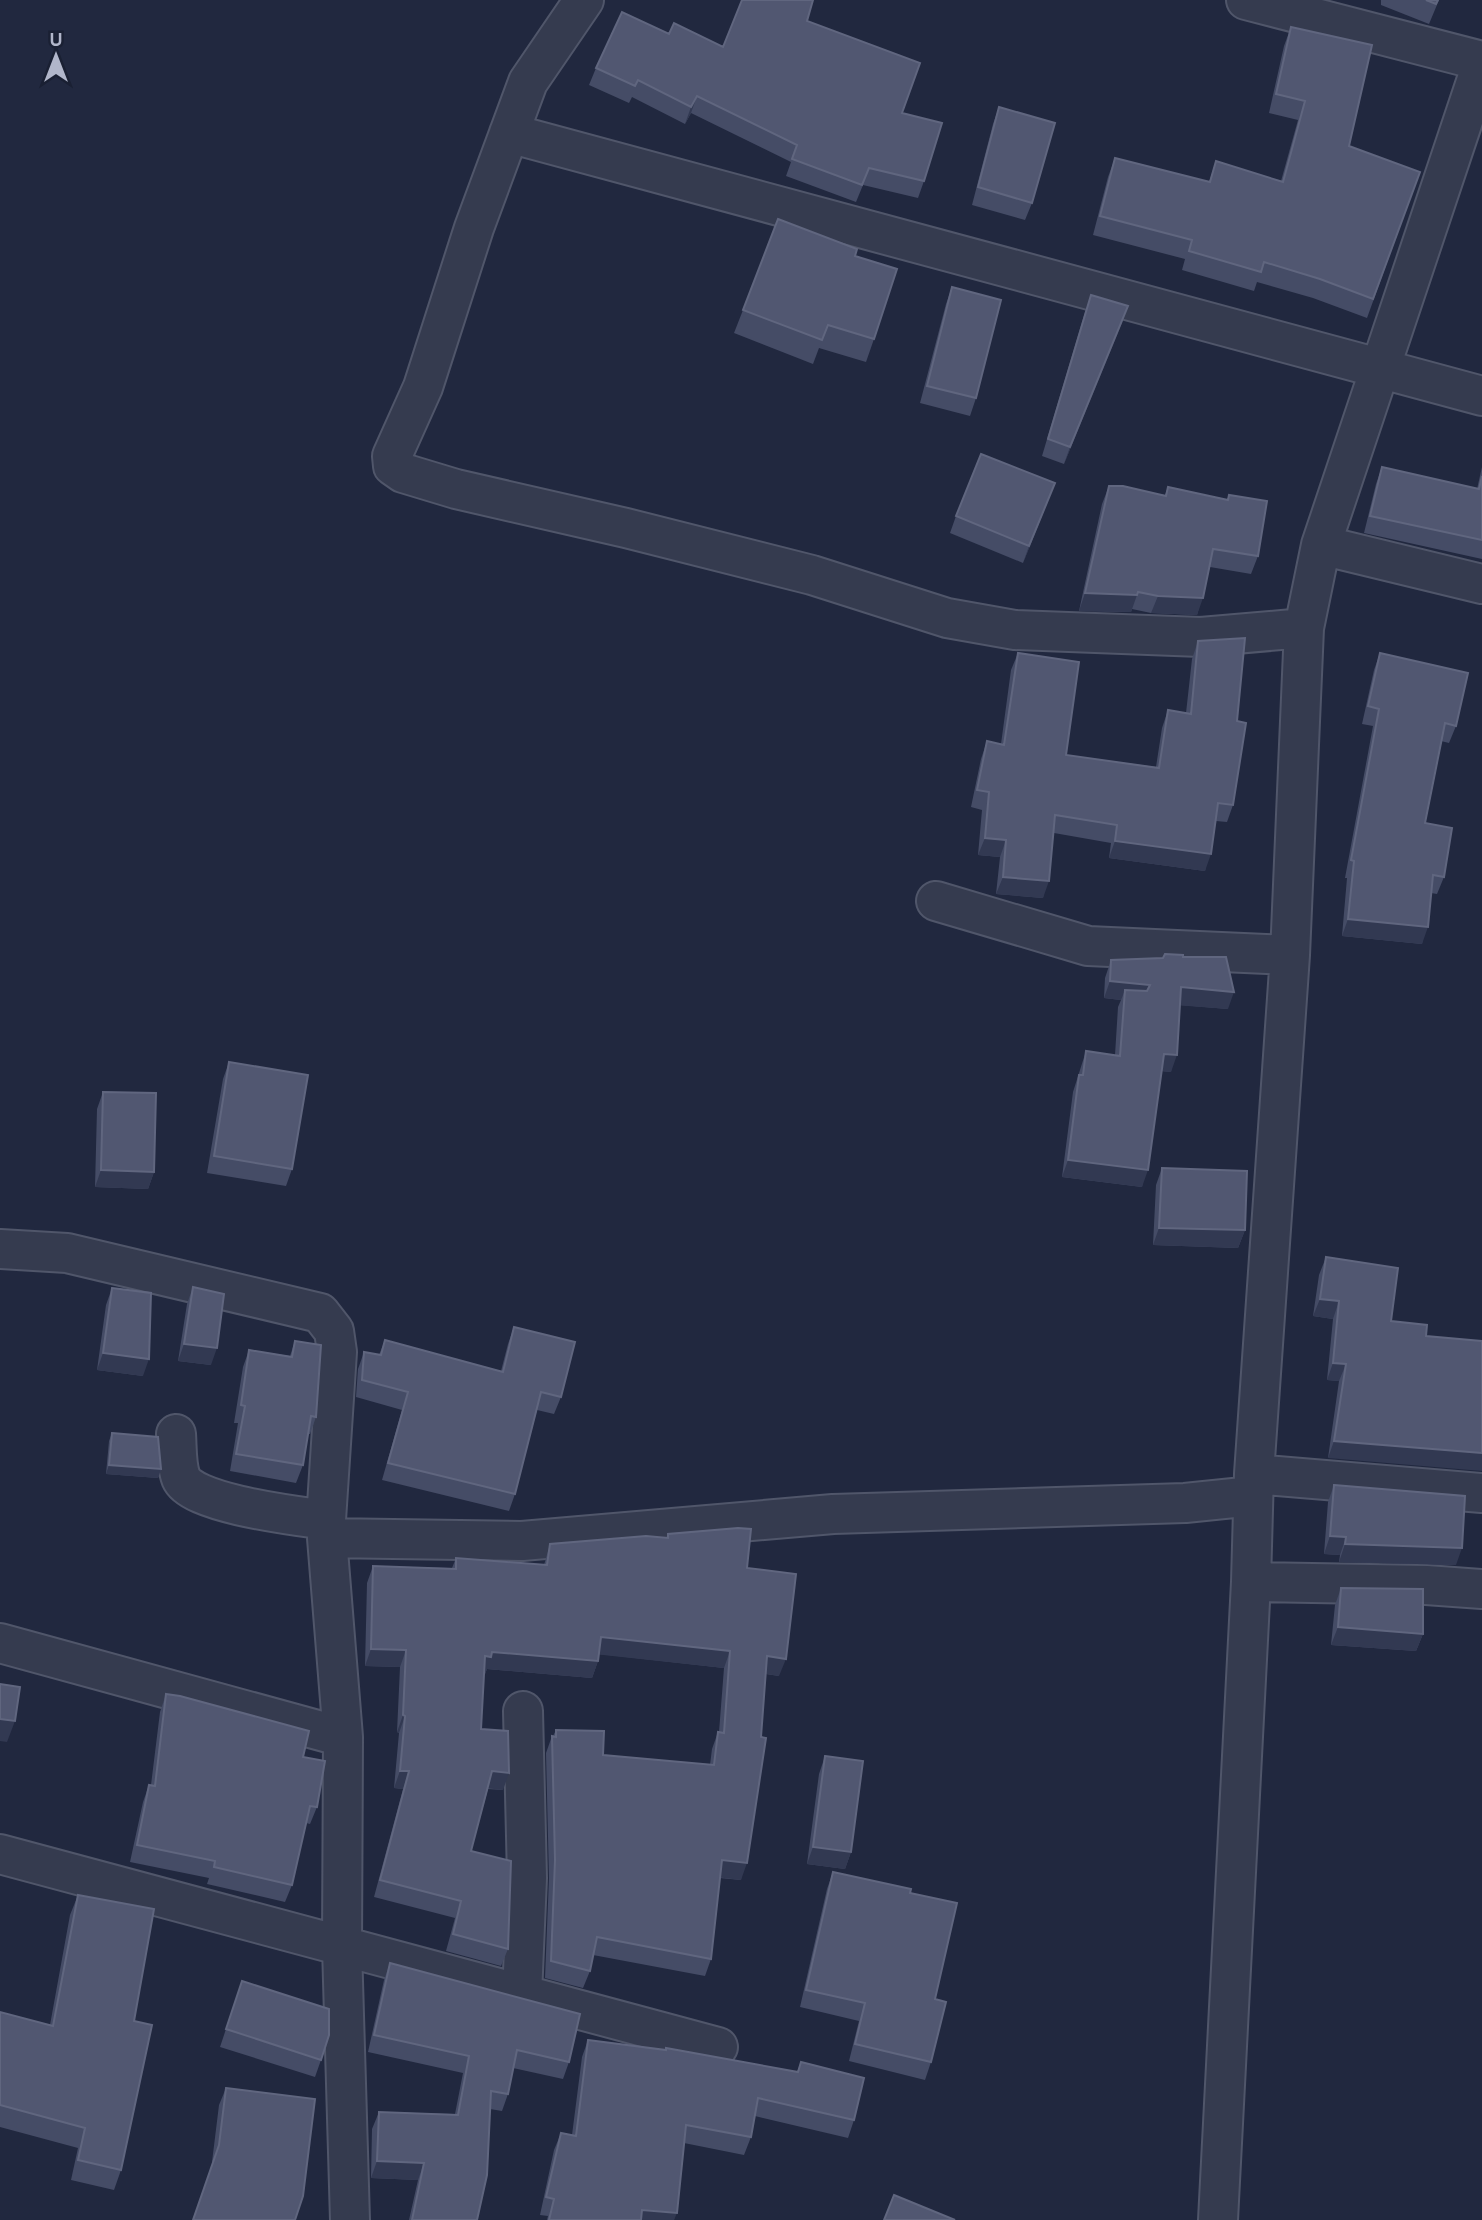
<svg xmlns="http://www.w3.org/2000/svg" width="1482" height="2220" viewBox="0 0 1482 2220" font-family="Overpass,sans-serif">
<rect width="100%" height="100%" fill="#21283f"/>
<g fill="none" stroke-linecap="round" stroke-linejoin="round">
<g stroke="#50566a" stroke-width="42">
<path id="minor" d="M584 0 528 82 474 228 423 387 392 456 393 466 403 473 456 489 626 528 812 575 947 618 1015 630 1201 637 1304 628
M1246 0 1482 61
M509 133 1482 396
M1321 545 1482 584
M936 901 1088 946 1290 955
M0 1249 67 1253 320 1313 334 1331 337 1352 326 1520
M176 1434C177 1447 176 1465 181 1478 192 1504 298 1516 326 1520L327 1538 522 1541 833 1514 1185 1503 1253 1496
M1254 1474 1482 1493
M327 1538 343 1737 342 1947 350 2220
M1251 1582 1426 1585 1482 1589
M0 1643 343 1737
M0 1854 718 2047
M522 1995 527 1878 523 1711
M1218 2220 1251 1582 1254 1474 1290 955 1304 628 1321 545 1482 64"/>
</g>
<use href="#minor" stroke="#353b4f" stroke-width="38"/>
</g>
<path fill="#454c66" d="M1381 0H1439L1429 24 1381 5Z
M807 21 902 113 924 181 918 198 863 185 856 202 786 176 791 162 691 113 685 124 632 97 629 103 589 85 596 68 669 34 723 47Z
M1291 27 1349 146 1420 172 1367 318 1313 298 1257 282 1254 291 1182 270 1185 259 1093 235 1108 177 1115 158 1209 182 1216 161 1281 181 1298 120 1269 113 1284 46Z
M999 107 1032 203 1025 220 972 205 993 124Z
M855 256 874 339 866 362 819 348 813 364 734 333 743 310Z
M952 287 976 398 970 416 920 403 946 304Z
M1091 295 1128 306 1064 464 1042 456 1085 312Z
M1382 467 1477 489 1482 467V559L1364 533 1376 484Z
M1109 486 1165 495 1168 487 1228 500 1229 495 1258 556 1251 574 1210 567 1197 615 1151 613 1132 609 1131 612 1079 611 1102 504Z
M1048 501 1023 563 950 533 956 516Z
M1198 641 1237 721 1233 805 1227 822 1216 821 1205 871 1109 858 1111 843 1054 833 1043 898 996 894 1000 857 978 855 982 810 971 807 981 759 987 741 1001 744 1011 670 1018 653 1066 755 1156 767 1162 728 1168 710 1186 713 1192 659Z
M1380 653 1456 726 1449 743 1441 741 1425 823 1444 877 1437 894 1431 893 1422 944 1342 936 1347 878H1345L1373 726 1362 724 1374 670Z
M1183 957 1228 1009 1180 1005 1171 1072 1162 1071 1142 1187 1062 1177 1073 1092 1086 1051 1115 1055 1118 1007 1121 1000 1104 998 1105 978 1111 960Z
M229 1062 292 1169 286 1186 207 1173 223 1079Z
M103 1092 154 1172 148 1189 95 1187 97 1109Z
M1162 1168 1245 1230 1238 1248 1153 1245 1156 1185Z
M1326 1257 1391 1321 1426 1336 1328 1458 1339 1381 1327 1380 1333 1319 1313 1316 1319 1275Z
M193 1287 211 1365 178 1361 187 1304Z
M112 1288 143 1376 97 1370 106 1305Z
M514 1327 561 1397 554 1414 537 1410 515 1494 509 1511 382 1480 402 1410 356 1397 358 1369 364 1352 379 1355 385 1340 501 1371 508 1344Z
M295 1341 316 1417 310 1434H308L303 1465 296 1483 230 1471 238 1423H234L243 1367 249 1350 290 1356Z
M112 1433 161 1469 158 1478 106 1474 109 1441Z
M1334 1485 1456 1565 1339 1562 1340 1555 1324 1554 1328 1502Z
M668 1534 747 1568 779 1676 766 1674 741 1880 720 1878 711 1959 705 1976 593 1955 590 1971 583 1988 545 1978 549 1878 546 1753 552 1736H553L556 1730 603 1755 710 1765 712 1749 718 1732H719L724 1668 599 1654 598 1661 592 1678 487 1669 485 1674H484L481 1729 503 1790 488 1789 471 1851 508 1949 501 1966 446 1951 455 1918 374 1897 403 1789 394 1788 399 1733 397 1732 400 1667 365 1666 367 1583 373 1566 452 1568 456 1558 544 1565 550 1544 666 1538Z
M1341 1588 1423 1634 1416 1651 1331 1645 1335 1605Z
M166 1694 303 1757 317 1807 310 1824 306 1823 292 1885 285 1902 207 1884 209 1878 130 1862 143 1802 149 1785H151L160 1712Z
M825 1756 851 1852 845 1869 807 1864 819 1774Z
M833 1872 910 1893 935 1999 931 2062 925 2080 849 2061 859 2021 800 2007 827 1889Z
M78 1895 134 2021 121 2170 114 2190 71 2180 78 2148 0 2127V2012L50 2025 70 1915Z
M390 1963 569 2062 563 2079 513 2068 508 2094 502 2111 490 2109 477 2220H409L418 2180 371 2178 372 2129 379 2112 455 2114 463 2073 368 2052 384 1980Z
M242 1981 321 2060 315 2077 220 2047Z
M588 2040 797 2072 801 2062 854 2120 848 2138 755 2116 751 2137 744 2155 684 2143 674 2220H547L548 2216 540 2215 554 2150 561 2133 572 2135 582 2057Z
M226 2088 315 2099 212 2162 219 2105Z"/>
<path fill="#323952" d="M697 96 691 113 685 124 691 107Z
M1128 306 1122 323 1064 464 1070 447Z
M1055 483 1048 501 1023 563 1029 546Z
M1085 593 1137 595 1131 612 1079 611Z
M1158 596 1203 598 1197 615 1151 613Z
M985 838 1006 840 1000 857 978 855Z
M1115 841 1211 854 1205 871 1109 858Z
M1003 877 1049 881 1043 898 996 894Z
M1348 919 1428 927 1422 944 1342 936Z
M1110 981 1150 985 1144 1002 1125 990 1121 1000 1104 998Z
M1181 987 1234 992 1228 1009 1175 1005Z
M1164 1054 1177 1055 1171 1072 1158 1071Z
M1068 1160 1148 1170 1142 1187 1062 1177Z
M101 1170 154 1172 148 1189 95 1187Z
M1159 1228 1245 1230 1238 1248 1153 1245Z
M1320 1299 1339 1301 1333 1319 1313 1316Z
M184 1344 217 1348 211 1365 178 1361Z
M103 1353 149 1359 143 1376 97 1370Z
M1333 1363 1346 1364 1339 1381 1327 1380Z
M1334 1441 1482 1453V1471L1328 1458Z
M109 1465 161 1469 158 1478 106 1474Z
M1330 1536 1346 1537 1340 1555 1324 1554Z
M1345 1544 1462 1548 1456 1565 1339 1562Z
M1338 1627 1423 1634 1416 1651 1331 1645Z
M601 1637 730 1651 724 1668 594 1654Z
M371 1649 406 1650 400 1667 365 1666Z
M492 1652 598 1661 592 1678 487 1669 485 1674 479 1673 485 1656Z
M767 1656 786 1659 779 1676 761 1673Z
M403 1715 405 1716 399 1733 397 1732Z
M0 1719 15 1721 7 1742 0 1741Z
M400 1771H409L403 1789 394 1788Z
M492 1771 509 1773 503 1790 486 1788Z
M813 1847 851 1852 845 1869 807 1864Z
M722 1860 747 1863 741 1880 716 1877Z
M377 2161 424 2163 418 2180 371 2178Z
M642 2210 677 2213 674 2220H639Z"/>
<path fill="#515771" stroke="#60667f" stroke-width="2" d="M742 0H813L807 21 920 63 902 113 942 123 924 181 869 168 862 185 792 159 797 145 697 96 691 107 638 80 635 86 596 68 622 12 669 34 674 23 723 47Z
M1426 0H1438L1436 4Z
M1291 27 1372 45 1349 146 1420 172 1373 299 1320 279 1264 262 1261 272 1189 251 1192 240 1100 216 1115 158 1210 182 1216 161 1283 182 1305 101 1276 94Z
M999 107 1055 123 1032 203 978 187Z
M778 219 857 249 855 256 897 269 874 339 828 325 822 340 743 310Z
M952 287 1001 300 976 398 927 386Z
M1091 295 1128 306 1070 447 1048 439Z
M981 454 1055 483 1029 546 956 516Z
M1382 467 1479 489 1482 476V540L1370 516Z
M1109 486H1123L1166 496 1168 487 1228 500 1229 495 1267 501 1258 556 1213 549 1203 598 1158 596 1138 592 1137 595 1085 593Z
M1245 638 1237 721 1246 723 1233 805 1218 803 1211 854 1115 841 1117 825 1055 815 1049 881 1003 877 1006 840 985 838 989 792 977 790 987 741 1004 745 1018 653 1079 662 1066 755 1159 768 1168 710 1191 714 1198 641Z
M1380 653 1468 673 1456 726 1445 723 1425 823 1452 828 1444 877 1433 875 1428 927 1348 919 1354 861 1351 860 1379 709 1368 706Z
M1165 954 1183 955V957H1226L1234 992 1181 987 1177 1055 1164 1054 1148 1170 1068 1160 1079 1075H1083L1086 1051 1120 1056 1125 990 1147 991 1150 985 1110 981 1111 960 1163 958Z
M229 1062 308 1075 292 1169 214 1156Z
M103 1092 156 1093 154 1172 101 1170Z
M1162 1168 1247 1171 1245 1230 1159 1228Z
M1326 1257 1398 1268 1391 1321 1427 1325 1426 1336 1482 1341V1453L1334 1441 1346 1364 1333 1363 1339 1301 1320 1299Z
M193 1287 224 1294 217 1348 184 1344Z
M112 1288 151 1293 149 1359 103 1353Z
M514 1327 575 1342 561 1397 541 1392 515 1494 388 1463 408 1392 362 1380 364 1352 381 1355 385 1340 503 1372Z
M295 1341 321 1345 316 1417 311 1416 303 1465 236 1454 245 1406 241 1405 249 1350 292 1357Z
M112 1433 158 1437 161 1469 109 1465Z
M1334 1485 1465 1496 1462 1548 1345 1544 1346 1537 1330 1536Z
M738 1528 751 1529 747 1568 796 1574 786 1659 767 1656 761 1737 766 1738 747 1863 722 1860 711 1959 597 1937 590 1971 551 1961 555 1860 552 1736 556 1737V1730L604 1731 603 1755 714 1765 718 1732 724 1733 730 1651 601 1637 598 1661 492 1652 491 1657 485 1656 481 1729 508 1731 509 1773 492 1771 471 1851 511 1861 508 1949 453 1934 461 1901 380 1880 409 1771H400L405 1716 403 1715 406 1650 371 1649 373 1566 456 1569V1558L547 1565 550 1544 646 1536 668 1538V1534Z
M1341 1588 1423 1589V1634L1338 1627Z
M0 1684 20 1687 15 1721 0 1719Z
M166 1694 180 1696 309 1731 303 1757 325 1761 317 1807 310 1806 292 1885 214 1867 215 1861 137 1845 149 1785 155 1786Z
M825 1756 863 1761 851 1852 813 1847Z
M833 1872 911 1889 910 1893 957 1903 935 1999 946 2002 931 2062 855 2044 865 2003 806 1990Z
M78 1895 154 1909 134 2021 152 2025 121 2170 78 2160 85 2128 0 2105V2012L53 2026Z
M390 1963 580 2014 569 2062 517 2050 508 2094 491 2091 487 2175 477 2220H412L424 2163 377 2161 379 2112 458 2115 469 2056 374 2035Z
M242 1981 329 2009V2035L321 2060 226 2029Z
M588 2040 666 2050V2048L798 2072 801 2062 864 2078 854 2120 758 2098 751 2137 686 2125 677 2213 642 2210 641 2220H549L554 2199 546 2197 561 2133 576 2136Z
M226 2088 315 2099 303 2196 295 2220H193L219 2145Z
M894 2195 955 2220H884Z"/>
<g transform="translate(56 56)" stroke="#1a2033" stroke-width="5" paint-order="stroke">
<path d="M0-5L12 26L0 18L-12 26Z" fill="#b1b6ca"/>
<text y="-10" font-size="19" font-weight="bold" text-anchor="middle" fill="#b1b6ca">U</text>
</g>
</svg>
